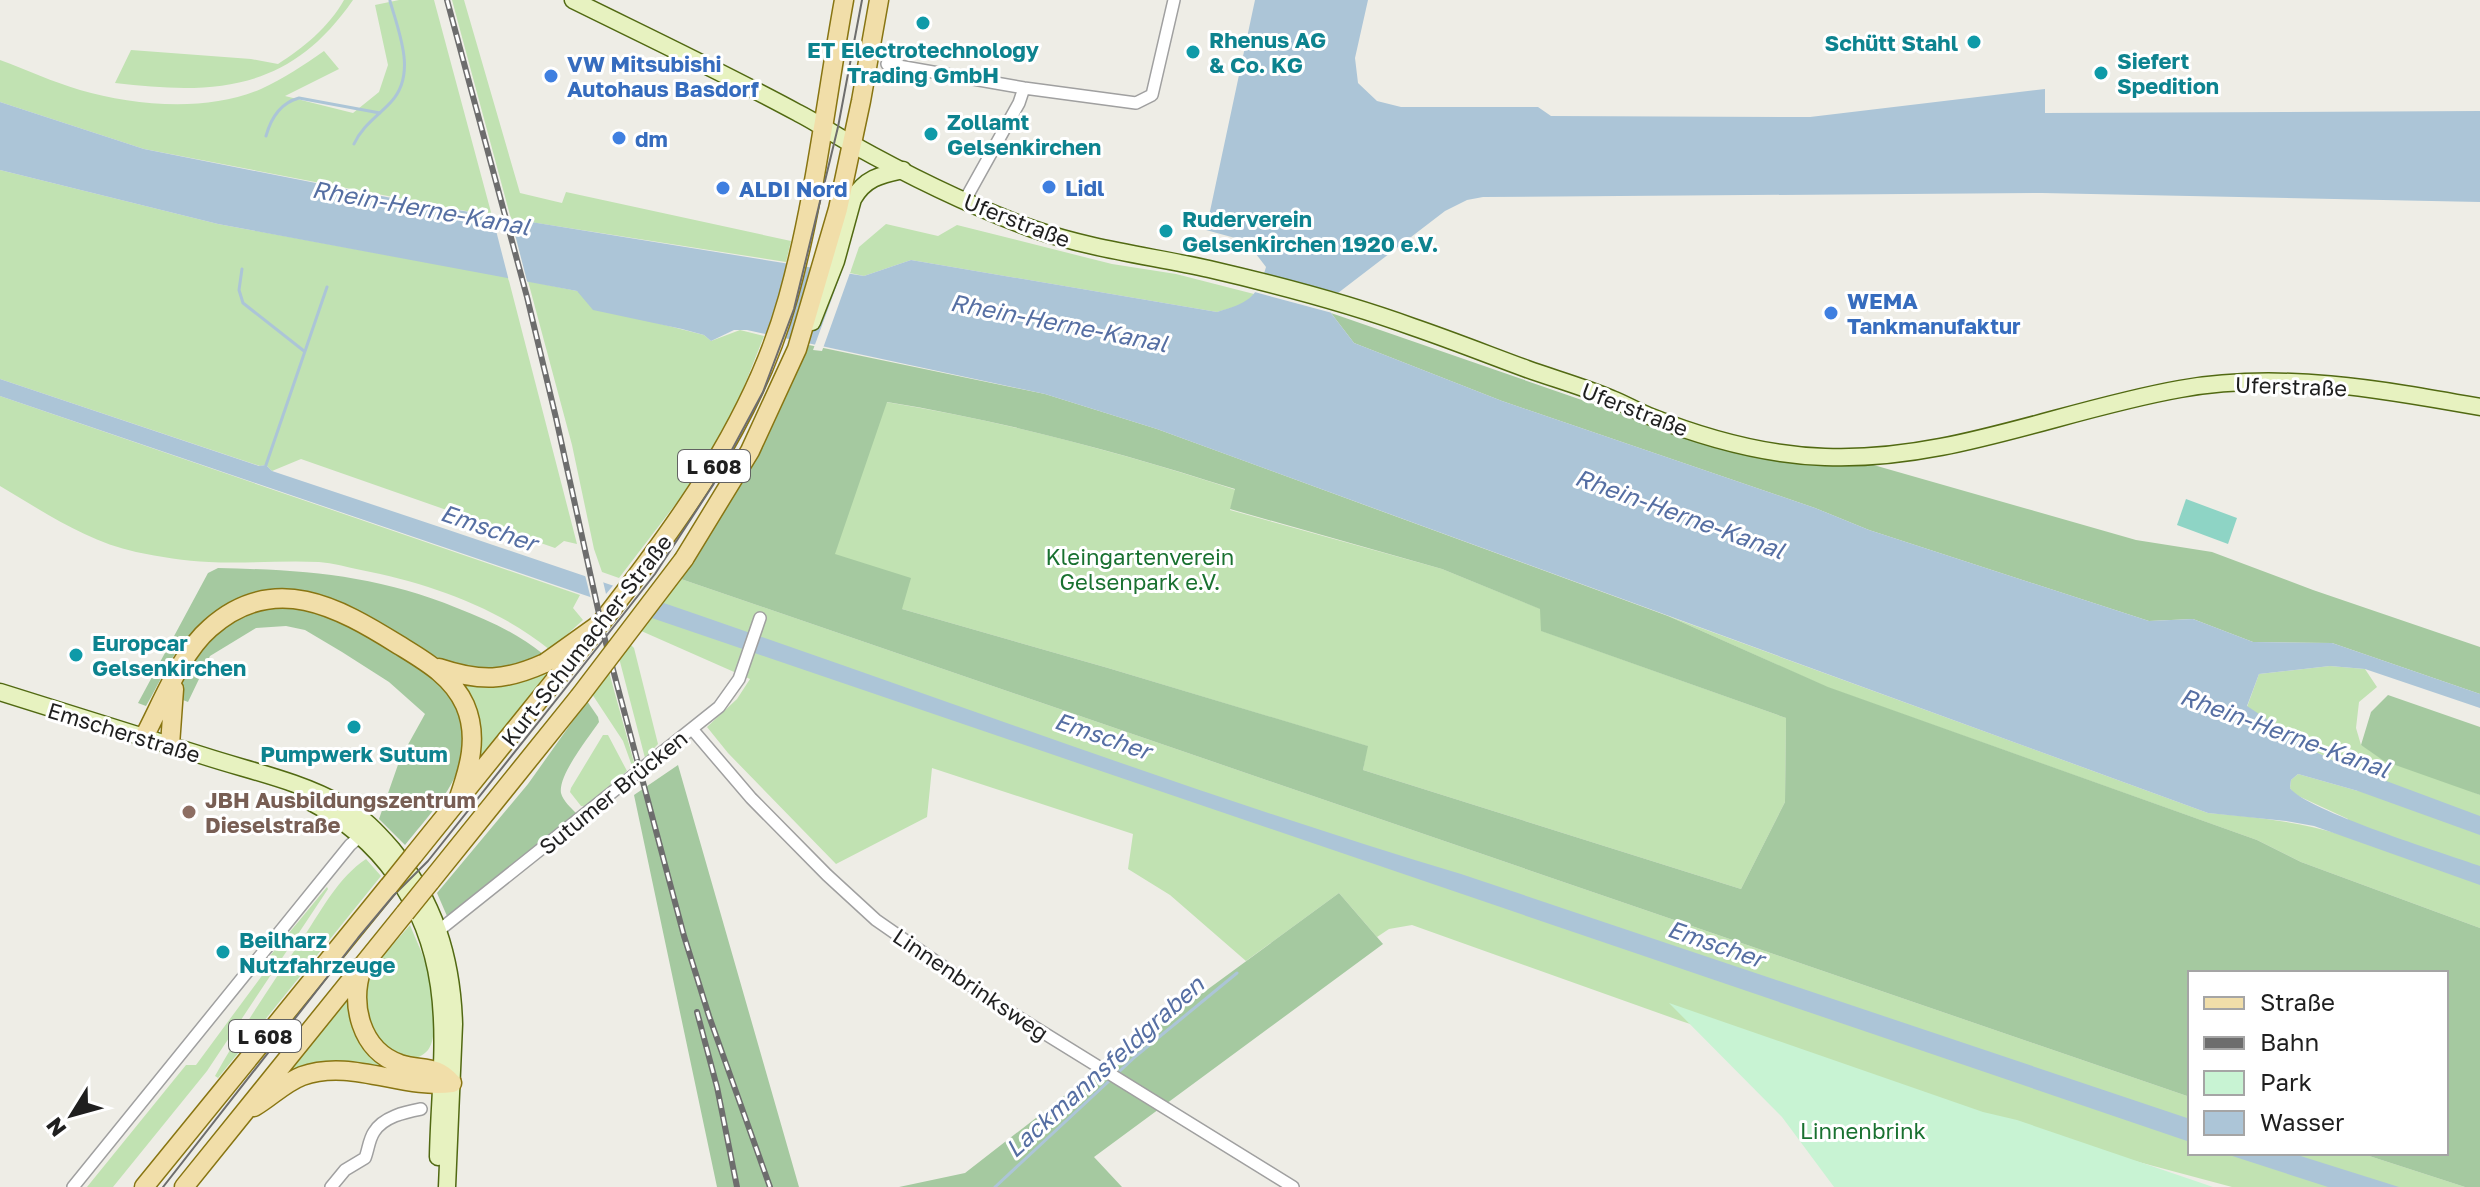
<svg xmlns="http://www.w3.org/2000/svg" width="2480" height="1187" viewBox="0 0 2480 1187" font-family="'Golos Text',sans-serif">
<rect width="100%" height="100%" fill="#eeede6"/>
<path fill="#c1e2b2" d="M344 0H353C290 91 217 95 115 83L131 50 251 59 278 64C302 49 330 26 344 0Z
M399 0H434L492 216 144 149 0 102V60C27 70 53 82 80 90 135 106 208 112 261 89 283 79 304 65 324 51L339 69 285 96 353 113 379 92 388 65 375 5Z
M452 0H464L520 193 562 203 566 192 791 241 786 262 511 219Z
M0 170 218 224 508 277 577 544 564 541 555 548 301 459 272 471 266 465 260 466 0 379Z
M886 224 938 236 957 225 1112 264 1176 274 1254 294 1245 304 1217 312 911 260 864 276 850 273 859 247Z
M528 281 577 291 657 323 704 335 711 341 740 330 764 336 732 417 681 497 619 578 602 572 594 549 572 445Z
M0 396 580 595 573 608 583 620 550 650C497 607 428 583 361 570 347 567 333 563 319 562 282 560 246 564 209 562 185 561 160 557 136 552 86 541 44 512 0 486Z
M886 402C1005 421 1122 453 1236 490L1230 510 1442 569 1541 609 1542 631 1786 718 1785 802 1741 889 1363 770 1367 746 1108 668 902 609 834 555Z
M678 578 2190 1097V1153H2360L2465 1187H2232L2019 1130 1681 1021 1412 925 1389 929 1377 937 1339 893 1246 961 1170 895 1128 869 1133 834 932 768 927 817 836 864 728 753 707 727 737 699 750 679 639 630Z
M1668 616 2208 813C2253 817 2298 821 2342 835L2348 819 2294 794 2290 788 2291 780 2298 774 2358 791 2338 763 2316 752 2247 707 2259 674 2330 666 2365 669 2377 687 2359 702 2356 728 2361 745 2480 795V928L2301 862 2257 840 1829 688Z
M630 644 634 648 658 744 645 758 619 658Z
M547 670 551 674 477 765 458 682C494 689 514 686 547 670Z
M609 672 635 766H632L623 741 592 694Z
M603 735H608L627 771 585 806H581L570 792 571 788Z
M366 859 381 876 218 1078 215 1076C242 1028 273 982 305 935 322 909 339 877 366 859Z
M327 887 328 889 207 1071 113 1187H87L186 1065H196L272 962 269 957Z
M410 925C416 940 424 956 428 971 433 988 439 1037 428 1050 413 1068 386 1054 376 1038 365 1023 362 1003 367 985 373 963 396 942 410 925Z
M351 988V1008L408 1072 358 1066 275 1086Z"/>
<path fill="#a5c9a0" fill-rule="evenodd" d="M1331 313 1706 443 1790 462 1870 464 2136 540 2212 552 2313 590 2480 647V694L2332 643 2253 642 2193 619 2149 621 1869 530 1815 508 1502 401 1354 343Z
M809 345 1045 394 1157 429 1668 616 1828 687 2257 840 2301 862 2480 928V1187H2465L2360 1153H2446V973H2190V1097L678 578 752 461ZM887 402C1005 421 1122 453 1235 489L1230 509 1442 569 1540 609 1541 631 1786 718 1785 802 1741 889 1363 770 1368 746 1108 668 902 609 911 578 835 554Z
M218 568C305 570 376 575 457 608 488 620 517 633 543 654 525 663 505 673 485 671 395 661 347 563 248 598 224 606 203 619 187 638 170 657 159 684 146 706L138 703 208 573Z
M286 607C301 608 315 609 328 613 343 618 357 630 371 638 412 663 475 694 463 753 456 789 427 817 405 845L379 819 400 759 425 714 389 682 342 652 305 630 286 626 256 628 210 656 188 702 178 698C191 642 230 612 286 607Z
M2388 695 2480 727V795L2384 761 2361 745 2371 712Z
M587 701 598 717 599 722C589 737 558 775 561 793 563 801 571 808 577 814L454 914 447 916 437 893 528 784Z
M678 765 799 1187H717L634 795Z
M1339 893 1383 944 1094 1157 1122 1187H899L965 1173 1095 1072Z"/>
<path fill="#c8f3d3" d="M1669 1003 1983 1112 2017 1120 2213 1187H1834L1782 1117Z"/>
<path fill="#8ed4c5" d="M2186 499 2237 518 2228 544 2177 525Z"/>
<path fill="#acc5d7" d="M1255 0H1368L1355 58 1358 83 1377 101 1401 107H1538L1551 116 1810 117 2045 89V113L2480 111V202L2042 193 1483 197 1467 200 1445 211 1338 293 1331 313 1354 343 1502 401 1815 508 1869 530 2149 621 2193 619 2253 642 2332 643 2480 694V708L2365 669 2330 666 2259 674 2247 706 2316 752 2338 763 2480 816V835L2358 791 2298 774 2291 780 2290 788C2305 810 2446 854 2480 866V885L2314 826 2286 821 2208 813 1157 429 1045 394 747 330H734L711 341 704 335 682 329 593 310 577 291 218 224 0 170V102L144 149 427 205 864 276 911 260 1217 312C1247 303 1257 299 1266 267L1246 241 1206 230Z
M0 379 259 466 266 465 272 471C464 535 655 599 845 666 1050 738 1254 812 1461 874L2190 1119V1142L0 396Z
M2223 1153H2291L2399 1187H2328Z"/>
<path fill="#eeede6" d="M491 211 510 215 528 285 509 281Z
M843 268 851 270 822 351 813 350Z
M1260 272 1343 294 1336 314 1251 291 1256 285Z
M584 571 602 577 606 594 616 582 664 599 647 621 592 603Z"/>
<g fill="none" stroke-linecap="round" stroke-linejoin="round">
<path stroke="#acc5d7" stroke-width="3" d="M266 136C271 118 280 103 299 98L380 113
M354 144C362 126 377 117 391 102 417 74 399 33 390 1
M242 269 239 290 243 303 304 351
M266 465 327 287
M995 1187 1136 1056 1237 973"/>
<g stroke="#a0a0a0" stroke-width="14">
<path id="street" d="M887 64 1024 88 1136 103 1152 95 1174 0
M965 200 1019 103 1024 88
M692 729 751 798 827 875 876 920 997 1004 1293 1187
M433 932 442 928 719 707 739 679 760 618
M73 1187 350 845 365 832
M331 1187 345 1170 365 1158C368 1151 369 1139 374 1132 383 1117 405 1112 421 1109"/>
</g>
<g stroke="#516912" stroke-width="19">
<path id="secondary" d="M573 0C648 37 724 73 798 113 816 122 833 134 850 143 909 176 970 206 1033 229 1090 249 1150 256 1209 269 1278 285 1347 303 1413 327 1451 340 1489 355 1527 369 1555 379 1584 387 1612 399 1625 404 1636 411 1649 416 1704 438 1764 455 1825 457 1947 462 2061 410 2180 389 2280 371 2381 389 2480 407
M812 322 836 261 853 199C865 178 880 175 903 170
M0 692C68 714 136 735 204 756 250 771 300 781 342 805 362 816 377 832 392 849 434 901 452 957 454 1024L447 1187
M307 800C381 838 427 903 439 986 447 1042 439 1100 438 1157"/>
</g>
<g stroke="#887512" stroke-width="21">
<path id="primary" d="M684 559 750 451 797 349 838 209 861 101 879 0
M601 623C678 524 754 421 788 298 815 201 826 99 844 0
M439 668C481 682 505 681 545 663
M144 737C162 703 181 653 210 628 274 571 338 607 399 645 425 661 452 676 465 705 479 737 469 769 458 800
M170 745 174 689
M413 856 559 675
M430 882 579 697
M362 968C350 1004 360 1050 400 1064 423 1071 435 1064 452 1083
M254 1107C271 1097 284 1083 302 1076 351 1058 403 1090 452 1083
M144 1187 389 886
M184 1187 405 913"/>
</g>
<use href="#street" stroke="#fff" stroke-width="11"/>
<use href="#secondary" stroke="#e7f2c0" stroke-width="16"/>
<use href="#primary" stroke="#f1dea9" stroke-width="18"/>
<path stroke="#6d6d6d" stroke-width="2" d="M163 1187 358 938 394 895 428 861 564 690 655 574 713 485 763 392 794 309 838 127 862 0"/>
<g stroke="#6d6d6d" stroke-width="6">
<path id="rail" d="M447 0 527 297 556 418 603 632 684 936 709 1016 770 1187
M697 1012 717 1087 737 1187"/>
</g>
<use href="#rail" stroke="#fff" stroke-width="3" stroke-dasharray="9" stroke-linecap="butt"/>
<g stroke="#887512" stroke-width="21" stroke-linecap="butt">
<path id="primary-bridge" d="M545 663 601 623
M559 675 590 637
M579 697 684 559
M389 886 413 856
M405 913 430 882"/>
</g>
<use href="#primary-bridge" stroke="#f1dea9" stroke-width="18"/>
</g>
<g fill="#0f9aa8" stroke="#fff" stroke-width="3">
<circle cx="923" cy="23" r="8"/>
<circle cx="1974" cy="42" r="8"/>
<circle cx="1193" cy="52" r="8"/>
<circle cx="2101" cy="73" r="8"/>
<circle cx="931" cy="134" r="8"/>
<circle cx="1166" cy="231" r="8"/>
<circle cx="76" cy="655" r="8"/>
<circle cx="354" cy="727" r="8"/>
<circle cx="223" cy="952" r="8"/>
</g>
<g fill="#3f7fe0" stroke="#fff" stroke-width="3">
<circle cx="551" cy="76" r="8"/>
<circle cx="619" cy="138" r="8"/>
<circle cx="1049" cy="187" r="8"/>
<circle cx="723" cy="188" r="8"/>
<circle cx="1831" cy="313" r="8"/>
</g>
<circle fill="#8d6e63" stroke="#fff" stroke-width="3" cx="189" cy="812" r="8"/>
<g text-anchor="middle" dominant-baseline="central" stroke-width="6" stroke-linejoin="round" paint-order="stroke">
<g fill="#fff" stroke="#626262" stroke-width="2">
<rect x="678" y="450" width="72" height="32" rx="6"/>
<rect x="229" y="1020" width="72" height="32" rx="6"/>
</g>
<g font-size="20" font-weight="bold" fill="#1f1f1f">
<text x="714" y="466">L 608</text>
<text x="265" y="1036">L 608</text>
</g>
<g font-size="22" font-weight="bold" fill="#0d838f" stroke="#fff" text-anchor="start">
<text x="1209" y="39">Rhenus AG<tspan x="1209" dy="25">&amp; Co. KG</tspan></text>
<text x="1958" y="42" text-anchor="end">Schütt Stahl</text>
<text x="923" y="49" text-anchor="middle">ET Electrotechnology<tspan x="923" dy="25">Trading GmbH</tspan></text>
<text x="2117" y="60">Siefert<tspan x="2117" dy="25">Spedition</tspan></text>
<text x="947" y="121">Zollamt<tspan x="947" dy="25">Gelsenkirchen</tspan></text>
<text x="1182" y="218">Ruderverein<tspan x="1182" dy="25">Gelsenkirchen 1920 e.V.</tspan></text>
<text x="92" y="642">Europcar<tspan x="92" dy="25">Gelsenkirchen</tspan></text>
<text x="354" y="753" text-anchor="middle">Pumpwerk Sutum</text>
<text x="239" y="939">Beilharz<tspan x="239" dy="25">Nutzfahrzeuge</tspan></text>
</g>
<g font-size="22" font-weight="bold" fill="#366cbe" stroke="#fff" text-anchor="start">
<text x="567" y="63">VW Mitsubishi<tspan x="567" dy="25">Autohaus Basdorf</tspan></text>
<text x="635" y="138">dm</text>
<text x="1065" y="187">Lidl</text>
<text x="739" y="188">ALDI Nord</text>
<text x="1847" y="300">WEMA<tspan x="1847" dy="25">Tankmanufaktur</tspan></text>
</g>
<g font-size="22" fill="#1f1f1f" stroke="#fff">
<text transform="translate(1017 220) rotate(21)">Uferstraße</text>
<text transform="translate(2291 386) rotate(2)">Uferstraße</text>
<text transform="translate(1635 409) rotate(21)">Uferstraße</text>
<text transform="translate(586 640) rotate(-52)">Kurt-Schumacher-Straße</text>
<text transform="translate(124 732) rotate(17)">Emscherstraße</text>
<text transform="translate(613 792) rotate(-39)">Sutumer Brücken</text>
<text transform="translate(971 984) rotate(34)">Linnenbrinksweg</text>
</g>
<g font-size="22" fill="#197130" stroke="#fff">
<text x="1140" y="556">Kleingartenverein<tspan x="1140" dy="25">Gelsenpark e.V.</tspan></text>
<text x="1863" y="1130">Linnenbrink</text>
</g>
<g font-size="22" font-weight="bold" fill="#785e54" stroke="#fff" text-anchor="start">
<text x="205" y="799">JBH Ausbildungszentrum<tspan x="205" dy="25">Dieselstraße</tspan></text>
</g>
<g font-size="24" font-style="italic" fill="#566fa3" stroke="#fff">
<text transform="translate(421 207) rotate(10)">Rhein-Herne-Kanal</text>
<text transform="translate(1059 322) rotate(11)">Rhein-Herne-Kanal</text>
<text transform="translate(1680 513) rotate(20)">Rhein-Herne-Kanal</text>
<text transform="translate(489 527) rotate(19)">Emscher</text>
<text transform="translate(2285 732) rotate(20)">Rhein-Herne-Kanal</text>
<text transform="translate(1103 735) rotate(19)">Emscher</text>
<text transform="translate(1716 943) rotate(19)">Emscher</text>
<text transform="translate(1104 1066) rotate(-42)">Lackmannsfeldgraben</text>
</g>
</g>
<rect x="2188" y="971" width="260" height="184" fill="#ffffff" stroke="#a5a5a5" stroke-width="2"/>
<rect x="2204" y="997" width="40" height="12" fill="#f1dea9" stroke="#a5a5a5" stroke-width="2"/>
<text x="2260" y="1011" font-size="24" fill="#1f1f1f">Straße</text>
<rect x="2204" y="1037" width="40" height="12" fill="#6d6d6d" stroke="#a5a5a5" stroke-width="2"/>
<text x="2260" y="1051" font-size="24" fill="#1f1f1f">Bahn</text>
<rect x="2204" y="1071" width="40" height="24" fill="#c8f3d3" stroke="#a5a5a5" stroke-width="2"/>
<text x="2260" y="1091" font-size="24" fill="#1f1f1f">Park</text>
<rect x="2204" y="1111" width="40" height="24" fill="#acc5d7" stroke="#a5a5a5" stroke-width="2"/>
<text x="2260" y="1131" font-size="24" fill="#1f1f1f">Wasser</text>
<g transform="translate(72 1115) rotate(233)" stroke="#ffffff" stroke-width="6" paint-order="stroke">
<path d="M0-6L14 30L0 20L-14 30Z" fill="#1f1f1f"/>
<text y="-12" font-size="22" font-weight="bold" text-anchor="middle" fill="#1f1f1f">N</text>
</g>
</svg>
